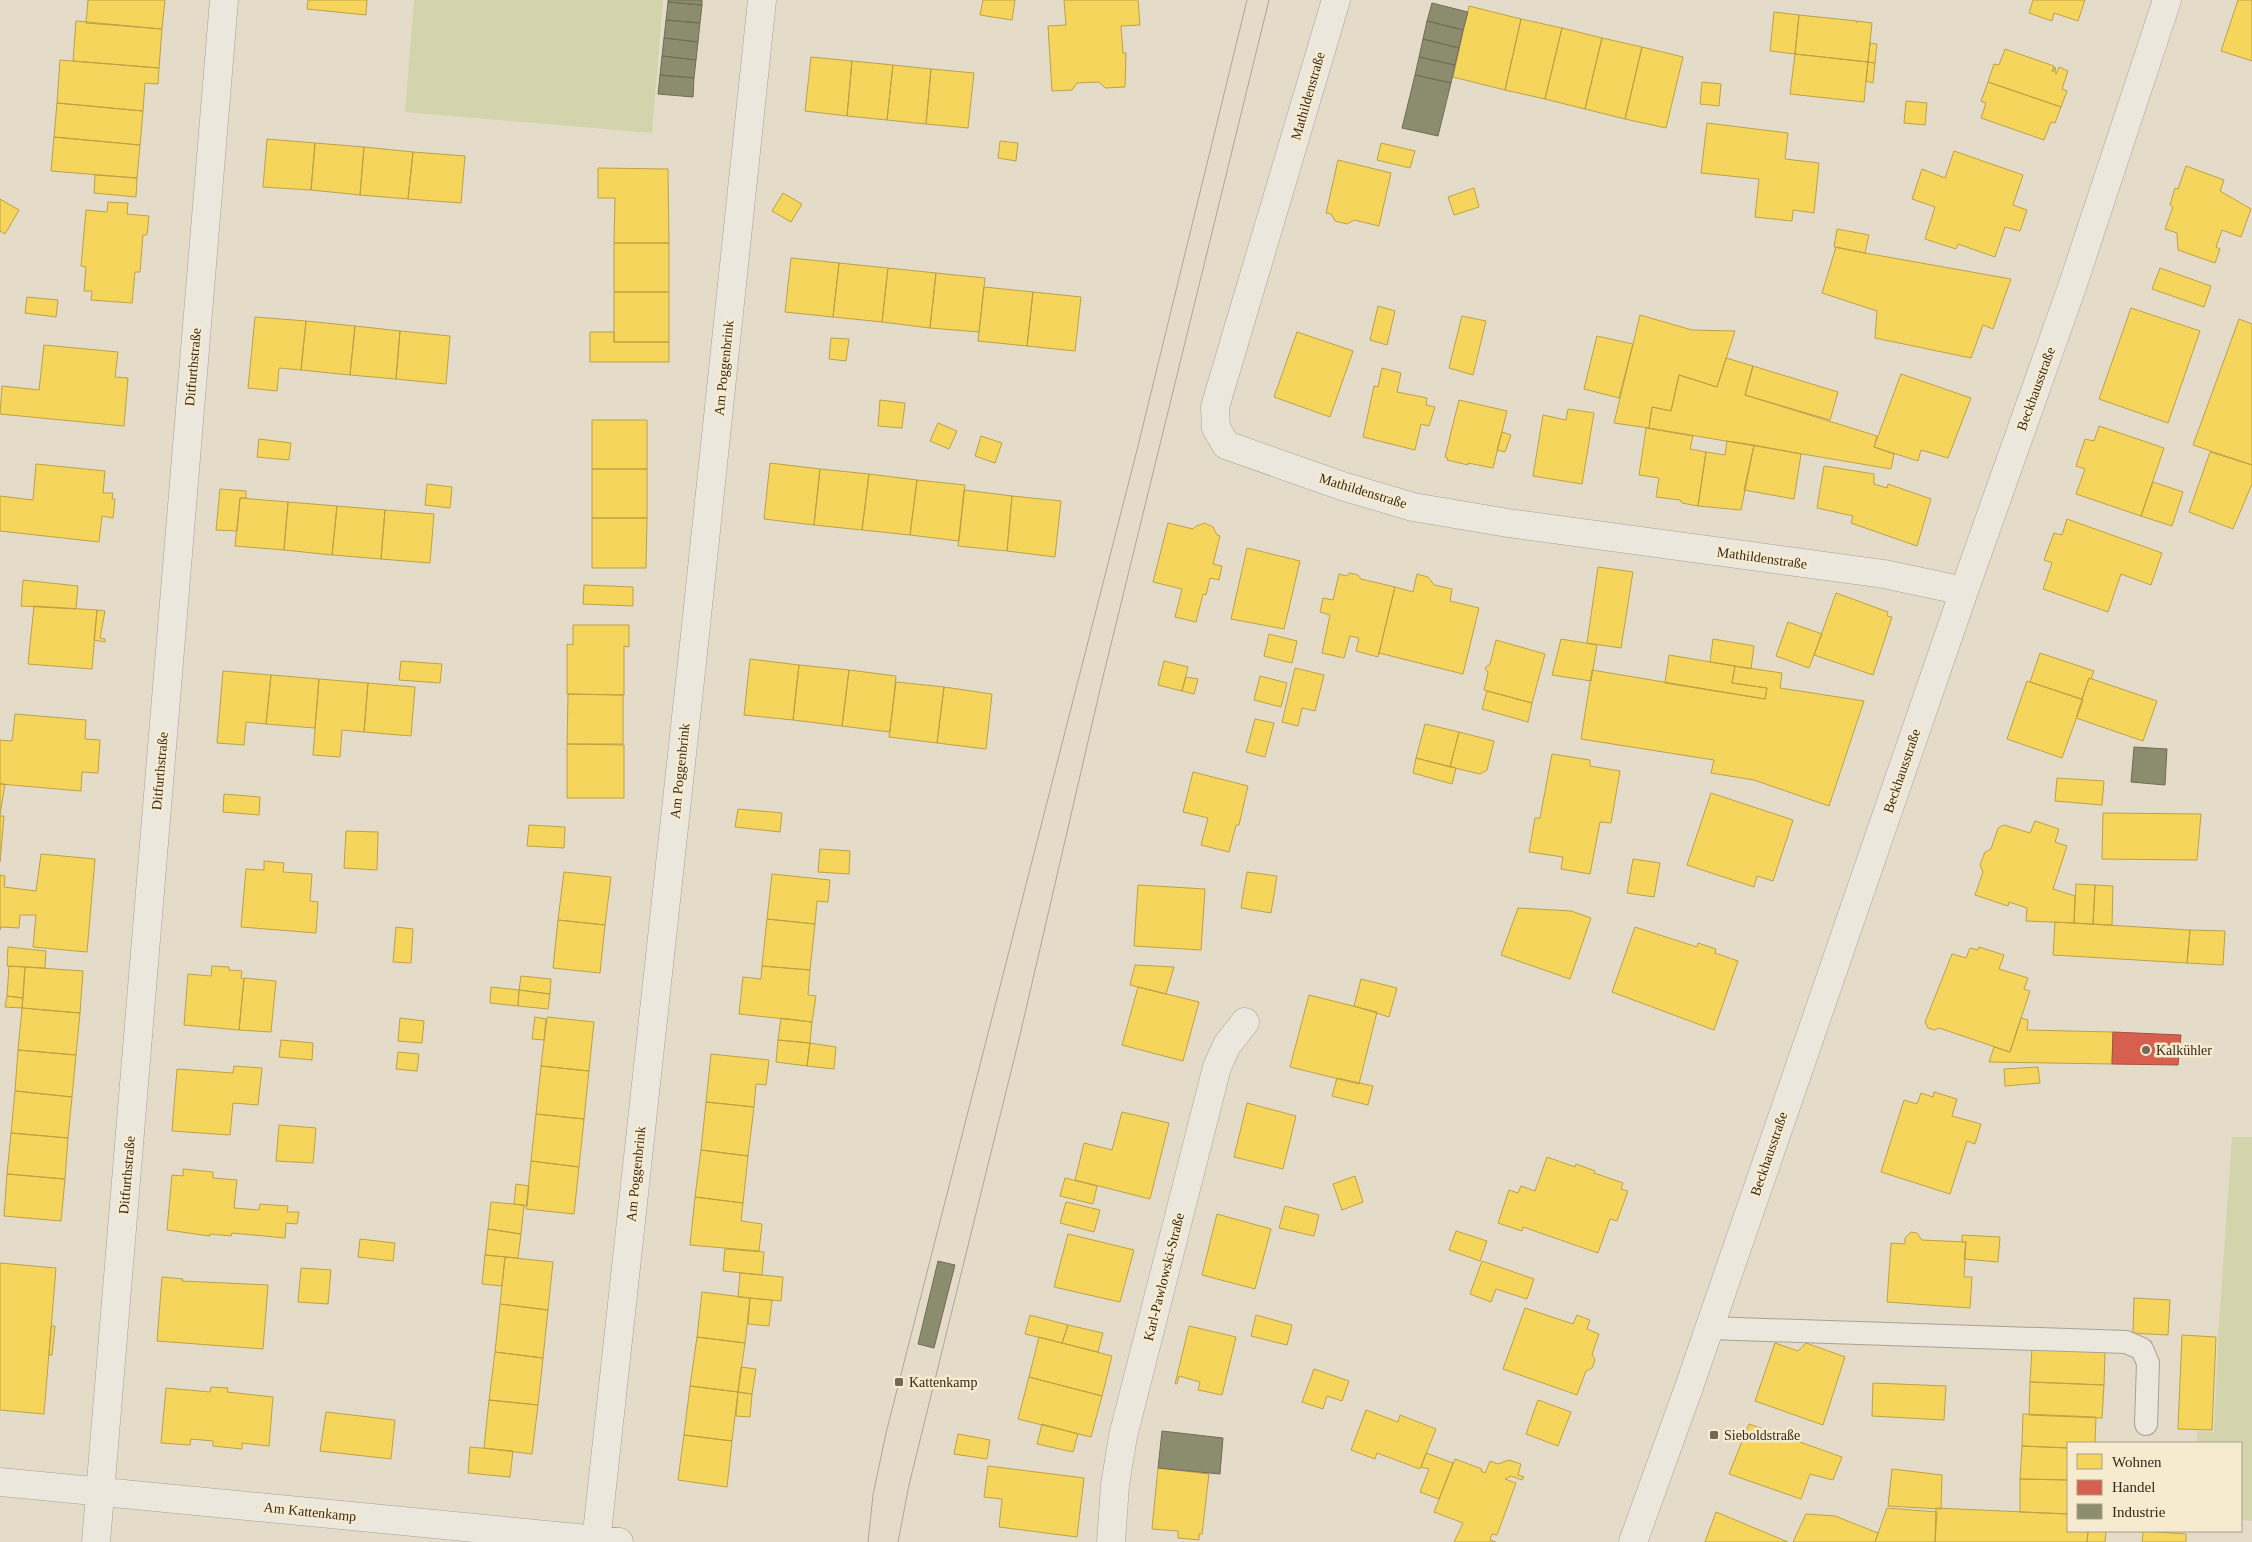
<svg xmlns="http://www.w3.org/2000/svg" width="2252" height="1542" viewBox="0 0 2252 1542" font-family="Georgia,serif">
<rect width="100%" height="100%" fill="#e4dcc9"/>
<path fill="#d3d4ab" d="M414 0H663L652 133 405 112Z
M2232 1137H2252V1521L2241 1520V1443H2197V1431L2214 1432 2218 1338Z"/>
<path fill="#f6d55c" stroke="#bda149" d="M88 0H165L162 29 86 23Z
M308 0H367L366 15 307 9Z
M983 0H1015L1012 20 980 15Z
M1064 0H1138L1140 25 1121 26 1123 53H1126L1125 87 1105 88 1099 82 1077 83 1072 90 1052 91 1048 26 1066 25Z
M2033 0H2085L2078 21 2054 13 2052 21 2029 13Z
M2238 0H2252V61L2221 51Z
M1469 6 1521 19 1505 90 1453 77Z
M1774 12 1799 15 1795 54 1770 51Z
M1799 15 1857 21V23L1858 21 1872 23 1868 62 1795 54Z
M1521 19 1562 28 1545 99 1505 90Z
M76 21 162 29 159 68 73 61Z
M1562 28 1602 38 1585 109 1545 99Z
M1602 38 1642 47 1625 119 1585 109Z
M1870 43 1877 44 1875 63 1868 62Z
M1642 47 1683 57 1666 128 1625 119Z
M2005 49 2054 66 2052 71 2053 72 2055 67 2056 74 2059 67 2068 71 2062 89 2067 91 2061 107 1988 82 1994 64 1999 65Z
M1795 54 1868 62 1864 102 1790 94Z
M811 57 852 61 847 116 805 111Z
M60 60 159 68 158 84 145 83 143 111 57 103Z
M852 61 893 65 887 120 847 116Z
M1868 62 1875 63 1873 83 1866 81Z
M893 65 931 69 926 124 887 120Z
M931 69 974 73 968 128 926 124Z
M1702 82 1721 84 1719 106 1700 104Z
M1988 82 2061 107 2055 123 2051 122 2044 140 1981 118 1986 103 1981 101Z
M1906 101 1927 103 1925 125 1904 123Z
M57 103 143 111 140 145 54 137Z
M1707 123 1788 133 1785 159 1819 163 1814 213 1793 210 1792 221 1755 217 1759 179 1701 173Z
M54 137 140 145 137 178 51 171Z
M267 139 315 143 311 190 263 187Z
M1000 141 1018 143 1016 161 998 158Z
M315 143 364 147 360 195 311 190Z
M1381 143 1415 151 1410 168 1377 160Z
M364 147 413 152 408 199 360 195Z
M1954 151 2023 175 2013 205 2027 210 2020 231 2005 227 1995 257 1958 244 1956 249 1925 239 1935 207 1912 199 1922 169 1945 178Z
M413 152 465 156 461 203 408 199Z
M1338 160 1391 173 1379 226 1354 220 1347 224 1335 221 1331 214 1326 213Z
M2186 166 2224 180 2220 191 2251 209 2241 237 2222 230 2216 247 2220 249 2215 263 2178 250 2177 233 2165 229 2173 207 2170 205 2175 188 2178 189Z
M598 168 668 169 669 243H614L615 198H598Z
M95 175 137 178 136 197 94 193Z
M1474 188 1479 207 1454 215 1448 197Z
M783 193 802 204 791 222 772 211Z
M0 199 19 210 5 234 0 231Z
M108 202 128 203 127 214 149 216 147 235H143L140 272H135L132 303 91 300 92 291H84L86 267 81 266 86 210 107 212Z
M1837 229 1869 235 1865 253 1834 247Z
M614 243H669V292H614Z
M1836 247 1865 253 2011 279 1993 329 1983 325 1971 358 1875 338 1877 311 1822 293Z
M791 258 839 263 833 317 785 312Z
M839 263 888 268 882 322 833 317Z
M888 268 936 273 930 328 882 322Z
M2160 268 2211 286 2204 307 2152 289Z
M936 273 985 278 979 332 930 328Z
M984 287 1033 292 1027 346 978 341Z
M614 292H669V342H614Z
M1033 292 1081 297 1075 351 1027 346Z
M27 297 58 300 56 317 25 313Z
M1378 306 1395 311 1387 345 1370 340Z
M2131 308 2200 331 2168 423 2099 399Z
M1640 315 1692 330 1735 331 1717 387 1679 375 1671 411 1652 407 1649 428 1614 423Z
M1462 316 1486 321 1473 375 1449 368Z
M255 317 306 321 301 370 279 368 277 391 248 388Z
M2239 319 2252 324V465L2193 445Z
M306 321 355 326 350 375 301 370Z
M355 326 400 331 396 379 350 375Z
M400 331 450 336 446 384 396 379Z
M590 332H614V342H669V362H590Z
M1297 332 1353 351 1330 417 1274 397Z
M1597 336 1633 344 1619 398 1584 389Z
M831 338 849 339 846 361 829 359Z
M44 345 118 352 115 377 128 378 124 426 0 414 2 386 39 390Z
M1726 358 1753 366 1745 395 1877 436 1874 447 1894 454 1891 469 1649 428 1652 407 1671 411 1679 375 1717 387Z
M1753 366 1838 392 1830 420 1745 395Z
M1382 368 1401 373 1397 392 1427 398 1426 405 1435 407 1429 426 1421 424 1415 450 1363 437 1374 386 1378 387Z
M1901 374 1971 398 1948 458 1921 450 1918 461 1874 447Z
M880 400 905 403 902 428 878 426Z
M1459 400 1507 411 1493 468 1468 463V465L1447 460 1448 458 1445 457Z
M1568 409 1594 413 1582 484 1533 476 1543 415 1566 420Z
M592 420H647V469H592Z
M938 423 957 431 949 449 930 441Z
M2099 426 2164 448 2141 516 2076 494 2085 469 2076 466 2085 439 2094 441Z
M1646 428 1693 436 1690 449 1706 452 1698 506 1682 503 1680 500 1656 497 1659 478 1639 475Z
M1502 432 1511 435 1505 452 1497 450Z
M981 436 1002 443 995 463 975 456Z
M259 439 291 443 289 460 257 457Z
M1727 441 1754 445 1741 510 1698 506 1706 452 1725 455Z
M1754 445 1801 454 1794 499 1744 490Z
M2210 452 2252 465V484L2233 529 2189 512Z
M770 463 820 469 814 525 764 519Z
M36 464 105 471 103 493H113L112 499H115L113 518 102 516 99 542 0 531V496L33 500Z
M1824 466 1874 474V484L1887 488 1888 484 1931 499 1917 546 1851 523 1853 516 1817 508Z
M592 469H647V518H592Z
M820 469 869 474 862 530 814 525Z
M869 474 917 480 910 535 862 530Z
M917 480 965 485 959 541 910 535Z
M2153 482 2183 492 2172 526 2141 516Z
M427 484 452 487 450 508 425 505Z
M220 489 246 491V498H240L237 531 216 530Z
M964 490 1012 496 1007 551 958 546Z
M1012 496 1061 501 1055 557 1007 551Z
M240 498 288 502 284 550 235 546Z
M288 502 337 506 332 555 284 550Z
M337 506 385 510 381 559 332 555Z
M385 510 434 514 430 563 381 559Z
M592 518H647L646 568H592Z
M2067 519 2162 553 2151 585 2121 574 2108 612 2043 589 2052 563 2044 560 2054 533 2062 535Z
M1168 523 1193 529 1196 526 1205 523 1213 527 1217 535 1220 536 1213 564 1222 566 1219 580 1210 578 1206 595 1203 594 1196 622 1175 617 1182 589 1153 582Z
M1247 548 1300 561 1284 629 1231 619Z
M1598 567 1633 572 1621 648 1587 643Z
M1350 573 1358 575 1361 579 1395 587 1378 657 1356 651 1359 638 1350 636 1344 658 1322 653 1330 615 1320 612 1323 598 1333 600 1339 574 1346 576Z
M1417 574 1428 577 1434 585 1452 589 1450 601 1479 608 1463 674 1379 653 1395 587 1413 592Z
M23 580 78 586 76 609 21 606Z
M584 585 633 587V606L583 604Z
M1836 593 1888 612 1887 616 1892 617 1873 675 1814 655Z
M34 606 97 610 92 669 28 664Z
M97 610 105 611 100 638 105 639V642L94 640Z
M1788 622 1822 634 1809 668 1776 656Z
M573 625H629V647L624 646V695L567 694V644L573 645Z
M1269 634 1297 641 1292 663 1264 656Z
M1561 639 1597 645 1591 681 1552 675Z
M1713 639 1754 646 1751 669 1710 662Z
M1496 640 1545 654 1532 703 1484 690 1488 673 1485 668 1490 664Z
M2040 653 2094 671 2091 679 2089 678 2082 699 2030 682Z
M1669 655 1735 666 1732 683 1767 688 1765 699 1665 683Z
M750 659 799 665 793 720 744 715Z
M401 661 442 664 440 683 399 680Z
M1164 661 1188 667 1182 691 1158 685Z
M799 665 849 670 842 726 793 720Z
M1735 666 1782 673 1780 688 1864 701 1829 806 1754 780 1711 773 1714 760 1581 739 1592 670 1765 699 1767 688 1732 683Z
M1295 668 1324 675 1315 711 1302 708 1298 726 1282 722Z
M849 670 896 676 890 732 842 726Z
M223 671 271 675 266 724 246 722 244 745 217 743Z
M271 675 319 679 315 728 266 724Z
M1260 676 1287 683 1281 707 1254 700Z
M1186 677 1198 679 1194 694 1182 691Z
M2089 678 2157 701 2143 741 2076 718Z
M319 679 368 683 364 732 342 730 340 757 313 755Z
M2027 681 2083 700 2062 758 2007 739Z
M896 682 944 687 937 743 889 737Z
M368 683 415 687 411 736 364 732Z
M944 687 992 694 986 749 937 743Z
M1487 691 1532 703 1528 722 1482 709Z
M568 694 623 695V744H567Z
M15 714 86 720 85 739 100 740 98 773 82 772 81 791 0 784V740L12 741Z
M1255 719 1274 723 1265 757 1246 752Z
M1425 724 1459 732 1450 767 1416 758Z
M1459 732 1494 741 1487 770 1480 774 1450 767Z
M567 744 624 745V798H567Z
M1552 754 1590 760V766L1620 771 1611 823 1600 822 1590 874 1561 869 1563 857 1529 852 1535 818H1540Z
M1416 758 1456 768 1452 784 1413 773Z
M1193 772 1248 786 1239 825H1236L1229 852 1201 845 1208 818 1183 812Z
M2057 778 2104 781 2102 805 2055 801Z
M0 784H5L0 815Z
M1711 793 1793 820 1773 881 1757 876 1754 887 1687 865Z
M224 794 260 797 259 815 223 812Z
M738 809 782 813 780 832 735 827Z
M2103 813 2201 814 2197 860 2102 859Z
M0 816H4L0 862Z
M2035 821 2059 829 2055 842 2067 846 2053 889 2075 896 2074 923 2026 921 2027 908 2009 902 2008 906 1975 895 1983 872 1980 865 1985 852 1991 849 1998 828 2004 825 2030 833Z
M529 825 565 827 564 848 527 846Z
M346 831 378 832 377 870 344 868Z
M820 849 850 851 849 874 818 872Z
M41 854 95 859 87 952 33 947 36 915H20L19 928 1 927 0 930V875L5 876 4 887 36 891Z
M1633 859 1660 863 1654 897 1627 893Z
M264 861 284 863 283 872 312 874 310 901 318 902 316 933 241 927 246 869 264 870Z
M564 872 611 877 605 925 558 920Z
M1247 872 1277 876 1271 913 1241 908Z
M772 874 830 880 828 902 817 901 815 924 767 919Z
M2076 884 2095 885 2093 924 2074 923Z
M1138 885 1205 889 1201 950 1134 946Z
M2095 885 2113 886 2112 925 2093 924Z
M1518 908 1571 911 1591 918 1570 979 1501 955Z
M767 919 815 924 810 970 762 966Z
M558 920 605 925 600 973 553 968Z
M2055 922 2190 930 2187 963 2053 955Z
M396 927 413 929 411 963 393 962Z
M1635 927 1697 947 1698 943 1716 949 1715 953 1738 961 1714 1030 1612 992Z
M2190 930 2225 931 2223 965 2187 963Z
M8 947 46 951 45 968 7 966Z
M1979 947 2004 955 1999 969 2028 978 2024 989 2030 991 2010 1052 1939 1028 1934 1030 1928 1028 1925 1022 1952 954 1966 958 1970 948 1978 950Z
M1135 965 1174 967 1166 994 1130 985Z
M9 966 25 967 23 998 7 996Z
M212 966 229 967V970L242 971 241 978 244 979 239 1030 184 1025 188 974 211 976Z
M762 966 810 970 808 995 816 996 812 1022 739 1014 743 977 761 979Z
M25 967 83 971 80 1013 22 1008Z
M521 976 551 979 550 994 519 990Z
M244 978 276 981 271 1032 239 1030Z
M1361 979 1397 988 1389 1017 1354 1006Z
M491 987 519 990 518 1006 490 1003Z
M1138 987 1199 1002 1183 1061 1122 1045Z
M519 990 550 994 548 1009 518 1006Z
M1309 995 1377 1012 1359 1084 1290 1067Z
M7 996 23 998 22 1008 5 1007Z
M22 1008 80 1013 76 1055 18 1050Z
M535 1017 546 1019 544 1040 532 1039Z
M547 1017 594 1022 589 1071 541 1066Z
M400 1018 424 1021 422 1043 398 1041Z
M781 1018 812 1022 810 1043 778 1040Z
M2021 1018 2028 1020 2027 1030 2113 1032 2112 1064 1989 1062 1994 1047 2010 1052Z
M281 1040 313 1043 312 1060 279 1057Z
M778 1040 810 1043 807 1066 776 1062Z
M810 1043 836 1047 834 1069 807 1066Z
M18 1050 76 1055 72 1097 15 1091Z
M398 1052 419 1054 417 1071 396 1069Z
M711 1054 769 1060 766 1085 756 1084 754 1107 706 1102Z
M234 1066 262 1068 258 1105 233 1103 230 1135 172 1131 177 1069 233 1073Z
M541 1066 589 1071 584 1119 536 1114Z
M2038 1067 2040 1083 2005 1086 2004 1069Z
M1337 1078 1373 1086 1368 1105 1332 1096Z
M15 1091 72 1097 68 1138 11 1133Z
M1934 1092 1957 1099 1952 1116 1981 1124 1975 1144 1967 1141 1950 1194 1881 1172 1904 1100 1917 1104 1921 1093 1933 1097Z
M706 1102 754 1107 748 1156 701 1150Z
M1247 1103 1296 1116 1283 1169 1234 1157Z
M1122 1112 1169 1123 1150 1199 1075 1180 1084 1143 1112 1150Z
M536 1114 584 1119 579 1167 531 1161Z
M279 1125 316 1128 313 1163 276 1161Z
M11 1133 68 1138 65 1179 7 1174Z
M701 1150 748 1156 743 1203 695 1197Z
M1547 1157 1575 1167 1576 1164 1595 1171 1594 1173 1623 1183 1621 1189 1628 1191 1617 1221 1610 1219 1598 1253 1523 1227 1522 1231 1498 1223 1509 1190 1518 1193 1521 1186 1535 1191Z
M531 1161 579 1167 574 1214 526 1209Z
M183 1169 213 1172V1178L237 1180 234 1208 259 1210 260 1204 288 1206 287 1212H299L297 1224 286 1223 285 1238 232 1233 231 1236 210 1234V1236L167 1230 172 1175 183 1176Z
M7 1174 65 1179 61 1221 4 1216Z
M1355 1176 1363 1202 1342 1210 1333 1184Z
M1065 1178 1097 1186 1093 1204 1060 1196Z
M516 1184 529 1186 527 1206 514 1204Z
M695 1197 743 1203 741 1221 762 1224 759 1251 690 1245Z
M491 1202 524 1205 521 1234 488 1229Z
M1066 1202 1100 1210 1094 1232 1060 1223Z
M1285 1206 1319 1215 1314 1236 1279 1228Z
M1217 1214 1271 1229 1255 1289 1202 1275Z
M488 1229 521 1234 518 1258 485 1255Z
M1456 1231 1487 1241 1480 1261 1449 1250Z
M1911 1232 1917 1233 1922 1240 1966 1242 1964 1277H1972L1970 1308 1887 1302 1891 1243 1905 1244V1238Z
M1068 1234 1134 1250 1120 1302 1054 1287Z
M1962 1235 2000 1237 1998 1262 1964 1259 1966 1242H1962Z
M360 1239 395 1243 393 1261 358 1257Z
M725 1249 764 1252 762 1275 723 1271Z
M485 1255 505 1257 502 1286 482 1284Z
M505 1257 553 1262 548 1310 500 1304Z
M1482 1261 1534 1279 1527 1299 1496 1289 1491 1302 1470 1294Z
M0 1263 56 1268 44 1414 0 1410Z
M301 1268 331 1270 328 1304 298 1302Z
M740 1273 783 1277 781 1301 738 1297Z
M162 1277 183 1279 182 1281 268 1285 263 1349 157 1341Z
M702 1292 750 1298 745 1343 697 1337Z
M750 1298 772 1300 769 1326 748 1324Z
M2134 1298 2170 1300 2168 1335 2133 1333Z
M500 1304 548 1310 543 1358 495 1352Z
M1525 1308 1573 1324 1577 1315 1590 1320 1587 1329 1599 1334 1592 1354 1595 1360 1592 1368 1586 1371 1577 1395 1503 1369Z
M1030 1315 1068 1325 1062 1343 1025 1334Z
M1256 1315 1292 1325 1287 1345 1251 1336Z
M1068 1325 1103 1333 1098 1352 1062 1343Z
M51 1326H55L52 1355H49Z
M1189 1326 1236 1337 1222 1395 1198 1390 1200 1382 1179 1376 1177 1384H1175Z
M2182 1335 2216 1337 2212 1430 2178 1429Z
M697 1337 745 1343 738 1392 690 1386Z
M1039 1337 1112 1356 1102 1396 1029 1377Z
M1775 1343 1798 1351 1806 1343 1845 1357 1823 1425 1755 1401Z
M2032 1348 2105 1352 2104 1385 2030 1382Z
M495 1352 543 1358 538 1405 489 1400Z
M741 1367 756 1369 752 1394 738 1392Z
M1314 1369 1349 1381 1342 1401 1327 1396 1323 1409 1302 1402Z
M1029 1377 1102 1396 1091 1437 1018 1419Z
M2030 1382 2104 1385 2102 1418 2029 1415Z
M1873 1383 1946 1386 1944 1420 1872 1416Z
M690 1386 738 1392 732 1441 684 1435Z
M211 1387 228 1388 227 1392 273 1397 269 1446 242 1443V1449L213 1446V1441L191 1439 190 1445 161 1443 166 1388 210 1392Z
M738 1392 752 1394 750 1417 736 1416Z
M489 1400 538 1405 532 1454 484 1448Z
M1538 1400 1571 1412 1558 1446 1526 1434Z
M1366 1410 1398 1422 1400 1415 1436 1429 1420 1469 1377 1453 1375 1459 1351 1450Z
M326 1412 395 1420 391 1459 320 1451Z
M2023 1414 2096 1417 2095 1443H2068V1448L2022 1446Z
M1042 1424 1078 1434 1073 1452 1037 1444Z
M1749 1424 1842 1457 1833 1480 1810 1474 1801 1499 1729 1474Z
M958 1434 990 1440 987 1459 954 1454Z
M684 1435 732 1441 727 1487 678 1480Z
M2022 1446 2068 1448V1480L2020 1479Z
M470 1447 513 1451 510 1477 468 1473Z
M1426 1453 1453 1463 1439 1499 1420 1492 1429 1469 1421 1467Z
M1455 1459 1482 1469 1481 1471 1485 1473 1490 1461 1498 1464 1509 1460 1521 1464 1518 1475 1524 1477 1522 1480 1511 1476 1505 1479 1516 1483 1497 1535 1492 1534 1490 1540 1496 1542H1454L1463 1523 1434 1512Z
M988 1466 1084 1478 1077 1537 999 1527 1002 1499 984 1497Z
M1158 1468 1209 1474 1202 1534H1199V1540L1178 1538V1531L1152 1529Z
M1892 1469 1942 1475 1941 1509 1888 1506Z
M2020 1479 2068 1480V1514L2020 1512Z
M1887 1508 1937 1512 1935 1542H1875Z
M1936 1508 2068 1514V1531H2088L2087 1542H1935Z
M1716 1512 1788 1542H1705Z
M1806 1514 1835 1516 1878 1533 1875 1542H1793Z
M2088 1531H2106L2105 1542H2087Z
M2143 1531 2186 1534V1542H2142Z"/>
<path fill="#d6604d" stroke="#a6503e" d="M2113 1032 2181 1035 2178 1065 2112 1064Z"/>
<path fill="#8c8c6e" stroke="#726e55" d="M668 0H702V5L668 2Z
M668 2 702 5 700 23 666 20Z
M1432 3 1468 12 1463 30 1427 21Z
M666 20 700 23 698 42 664 38Z
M1427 21 1463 30 1459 48 1423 39Z
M664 38 698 42 696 60 662 56Z
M1423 39 1459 48 1455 65 1419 57Z
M662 56 696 60 694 78 660 75Z
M1419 57 1455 65 1451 83 1415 75Z
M660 75 694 78 693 97 658 94Z
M1415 75 1451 83 1438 136 1402 128Z
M2134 747 2167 749 2165 785 2131 782Z
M938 1261 955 1265 934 1348 918 1344Z
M1162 1431 1223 1438 1220 1474 1158 1468Z"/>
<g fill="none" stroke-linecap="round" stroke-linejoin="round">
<g stroke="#a9a193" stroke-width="24">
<path id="service" d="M1709 1328 2126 1342 2142 1349 2148 1363 2146 1424"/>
</g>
<g stroke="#a9a193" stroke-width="29">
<path id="minor" d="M1336 0 1215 407 1216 428 1226 445 1342 486 1413 507 1508 523 1884 574 1964 591
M0 1482 619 1542
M96 1542 224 0
M596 1542 694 644 762 0
M1111 1542 1115 1485 1123 1436 1217 1067 1227 1045 1245 1022
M1633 1542 1689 1387 1964 591 2072 287 2167 0"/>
</g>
<use href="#service" stroke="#ece7dc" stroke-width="22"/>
<use href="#minor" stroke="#ece7dc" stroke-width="28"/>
<path stroke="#aba69c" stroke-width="1" d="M868 1542 873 1495 886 1433 1137 450 1247 0
M898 1542 909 1485 1020 1035 1102 681 1269 0"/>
</g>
<g fill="#746859" stroke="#f6ebce" stroke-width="2">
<circle cx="2146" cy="1050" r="5"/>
<rect x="894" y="1377" width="10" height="10" rx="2.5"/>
<rect x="1709" y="1430" width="10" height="10" rx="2.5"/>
</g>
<g text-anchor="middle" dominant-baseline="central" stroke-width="5" stroke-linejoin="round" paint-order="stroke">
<g font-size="14" fill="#37291c" stroke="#f6ebce">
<text transform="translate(1308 96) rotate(-74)">Mathildenstraße</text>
<text transform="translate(193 367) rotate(-85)">Ditfurthstraße</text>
<text transform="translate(724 368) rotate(-84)">Am Poggenbrink</text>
<text transform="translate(2036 389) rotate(-70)">Beckhausstraße</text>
<text transform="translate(1363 491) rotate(17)">Mathildenstraße</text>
<text transform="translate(1762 558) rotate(8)">Mathildenstraße</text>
<text transform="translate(160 771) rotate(-85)">Ditfurthstraße</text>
<text transform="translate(680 771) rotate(-84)">Am Poggenbrink</text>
<text transform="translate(1902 771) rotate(-71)">Beckhausstraße</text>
<text transform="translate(1769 1154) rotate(-71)">Beckhausstraße</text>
<text transform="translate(636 1174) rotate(-84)">Am Poggenbrink</text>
<text transform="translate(127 1175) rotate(-85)">Ditfurthstraße</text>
<text transform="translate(1164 1277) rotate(-76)">Karl-Pawlowski-Straße</text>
<text transform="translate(310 1512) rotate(6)">Am Kattenkamp</text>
</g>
<g font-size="14" fill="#37291c" stroke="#f6ebce" text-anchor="start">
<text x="2156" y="1050">Kalkühler</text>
<text x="909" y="1382">Kattenkamp</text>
<text x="1724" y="1435">Sieboldstraße</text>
</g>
</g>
<rect x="2067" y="1442" width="175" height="90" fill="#f6ebce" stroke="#aa9d87"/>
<rect x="2077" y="1454" width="25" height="15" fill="#f6d55c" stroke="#aa9d87"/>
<text x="2112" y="1467" font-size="15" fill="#37291c">Wohnen</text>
<rect x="2077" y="1480" width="25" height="15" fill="#d6604d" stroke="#aa9d87"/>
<text x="2112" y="1492" font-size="15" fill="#37291c">Handel</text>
<rect x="2077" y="1504" width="25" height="15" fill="#8c8c6e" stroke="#aa9d87"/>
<text x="2112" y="1517" font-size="15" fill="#37291c">Industrie</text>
</svg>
